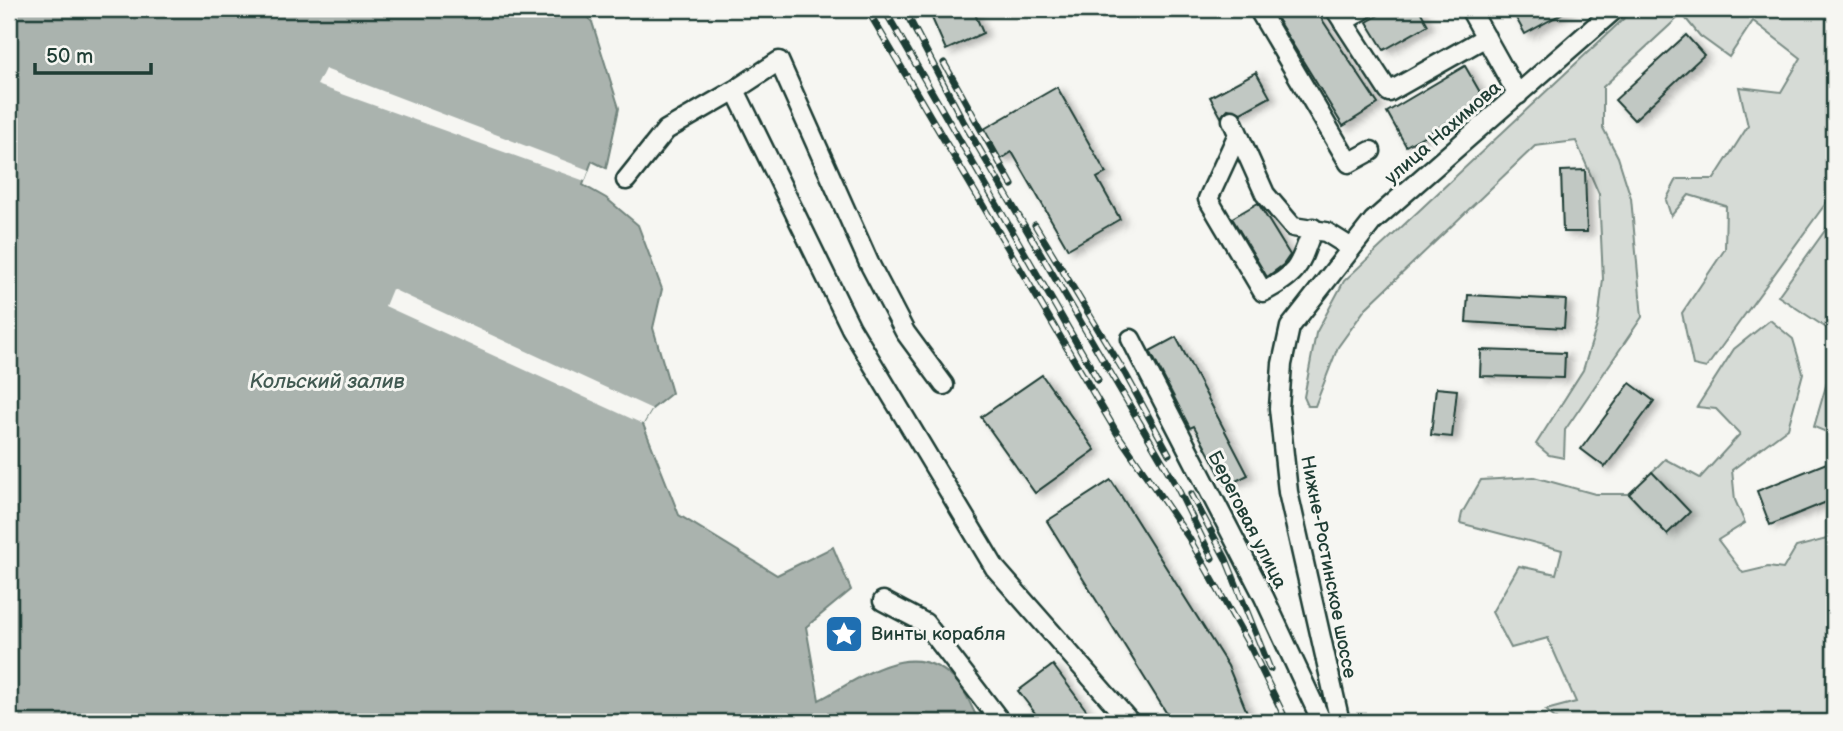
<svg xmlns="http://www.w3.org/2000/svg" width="1843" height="731" viewBox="0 0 1843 731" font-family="'Balsamiq Sans',sans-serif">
<defs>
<filter id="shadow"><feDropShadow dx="6" dy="3.5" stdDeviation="3.5" flood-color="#0004"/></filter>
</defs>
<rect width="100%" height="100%" fill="#f6f6f2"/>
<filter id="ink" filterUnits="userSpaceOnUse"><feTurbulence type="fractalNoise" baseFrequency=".0143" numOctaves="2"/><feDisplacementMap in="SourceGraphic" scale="14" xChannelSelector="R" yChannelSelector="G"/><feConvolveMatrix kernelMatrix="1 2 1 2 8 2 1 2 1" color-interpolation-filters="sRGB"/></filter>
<g filter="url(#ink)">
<path fill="#d6dbd6" stroke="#7a8c85" stroke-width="2" d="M1634 9H1834V192L1706 368 1693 365 1682 313 1725 249 1726 206 1689 195 1671 216 1666 200 1677 179H1714L1748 126 1739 87 1781 92 1801 58 1753 21 1729 57 1700 36 1682 14 1603 87V128L1618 157 1631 198 1642 317 1565 430 1564 458 1549 455 1536 444 1583 370 1598 322 1603 279 1599 194 1576 141 1535 146 1366 308 1338 347 1315 406H1308L1304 397 1316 333 1344 281Z
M1834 218V333L1778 296Z
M1770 320 1793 339 1803 373 1788 428 1732 470 1735 500 1745 523 1718 540 1743 573 1768 567 1783 569 1796 547 1834 537V722H1559L1546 710 1576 702 1548 638 1511 648 1492 612 1519 566 1556 574 1562 550 1460 523 1462 513 1481 480 1534 477 1595 494H1629L1667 534 1652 472 1665 459 1700 478 1740 434 1716 409 1697 407 1734 349Z
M1833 362 1834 366V435L1814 427Z"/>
<path fill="#aab3ae" stroke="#72847d" stroke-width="2" d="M9 9H581L592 22 619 108 606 168 592 161 583 185 606 198 638 225 662 289 653 328 672 393 652 409 643 424 679 515 777 575 833 547 851 590 806 627 819 700C865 676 915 634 959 684 967 694 973 710 979 722H9Z"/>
<path fill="#f6f6f2" d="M325 69 589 170 585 181 317 85Z
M392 289 652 409 643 424 385 306Z"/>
<path fill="#c1c8c3" stroke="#1f3d34" stroke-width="2" filter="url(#shadow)" d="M928 9H973L983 33 946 50Z
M1282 9H1315L1378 104 1343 126 1274 14Z
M1389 9H1419L1428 25 1384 50 1367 22Z
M1511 9H1570L1525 34Z
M1686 35 1704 55 1634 120 1615 100Z
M1465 66 1485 101 1406 146 1387 112Z
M1256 72 1270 97 1241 113 1228 109 1221 117 1210 97Z
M1057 87 1106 173 1097 178 1120 219 1068 249 1012 152 1001 159 984 129Z
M1585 170 1587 232H1563L1561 171Z
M1258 203 1290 255 1283 265 1267 277 1232 218Z
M1468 295 1566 300 1564 328 1466 322Z
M1176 337 1248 475 1226 486 1194 426 1190 428 1150 351Z
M1481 350 1565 353 1564 378 1480 376Z
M1042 375 1095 450 1035 493 981 417Z
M1630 383 1654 401 1605 467 1581 449Z
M1436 388 1457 390 1452 437 1431 435Z
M1834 460V499L1770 525 1757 491Z
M1652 472 1690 512 1667 534 1629 494Z
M1111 480 1228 666 1251 722H1172L1047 521Z
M1053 665 1095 722H1042L1018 691Z"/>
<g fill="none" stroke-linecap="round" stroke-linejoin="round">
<g stroke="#1f3d34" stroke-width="23">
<path id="minor" d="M1264 9 1260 12 1349 163 1371 151
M1335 9 1389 92 1486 37
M1470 9 1518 95
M1343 22 1364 9
M735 90 779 61 869 263 905 332 944 385
M1232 120 1265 194 1293 227 1326 232 1350 247
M1238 134 1208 199 1263 292C1300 273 1299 266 1313 228
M626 180 666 130 735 90 851 328 995 568 1130 722
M1131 339 1264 597 1322 722
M883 601 925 623 1001 722
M1340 722 1288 492 1279 408 1282 364 1290 327 1373 221 1615 9"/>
</g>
<use href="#minor" stroke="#f6f6f2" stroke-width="18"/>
<g stroke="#1f3d34" stroke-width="7">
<path id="rail" d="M867 9 1117 433 1189 538 1252 650 1287 722
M884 9 1098 380
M904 9 963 121 1175 483 1212 558
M944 63 1012 185
M1035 225 1126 375 1169 454
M1191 494 1226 559 1270 669"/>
</g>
<use href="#rail" stroke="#f6f6f2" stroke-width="4.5" stroke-dasharray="13" stroke-linecap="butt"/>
</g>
</g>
<defs>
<g id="sight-square" transform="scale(2.0125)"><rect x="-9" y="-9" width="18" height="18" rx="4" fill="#1f6fb2" stroke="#f6f6f2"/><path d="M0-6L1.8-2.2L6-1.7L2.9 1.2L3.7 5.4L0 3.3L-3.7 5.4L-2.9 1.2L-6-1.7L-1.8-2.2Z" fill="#fff"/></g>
</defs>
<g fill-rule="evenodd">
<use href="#sight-square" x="844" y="634"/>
</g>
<g text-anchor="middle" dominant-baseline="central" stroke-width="6" stroke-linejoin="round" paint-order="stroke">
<g font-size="19" fill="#1f3d34" stroke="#f6f6f2">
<text transform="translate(1443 133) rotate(-41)">улица Нахимова</text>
<text transform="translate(1247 520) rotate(63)">Береговая улица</text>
<text transform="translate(1328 567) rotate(79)">Нижне-Ростинское шоссе</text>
</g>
<g font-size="19" fill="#1f3d34" stroke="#f6f6f2" text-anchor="start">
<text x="871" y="634">Винты корабля</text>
</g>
<g font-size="21" font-style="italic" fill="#425a52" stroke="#f6f6f2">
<text x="327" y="381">Кольский залив</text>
</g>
</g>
<rect width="1843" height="731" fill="none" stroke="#f6f6f2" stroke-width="35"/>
<rect x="18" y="18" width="1808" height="696" fill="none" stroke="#1f3d34" stroke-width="2.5" filter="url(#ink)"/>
<path d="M35 63v10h116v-10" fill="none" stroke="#1f3d34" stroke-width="3.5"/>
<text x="46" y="63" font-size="21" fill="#1f3d34" stroke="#f6f6f2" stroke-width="5" paint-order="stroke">50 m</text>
</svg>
